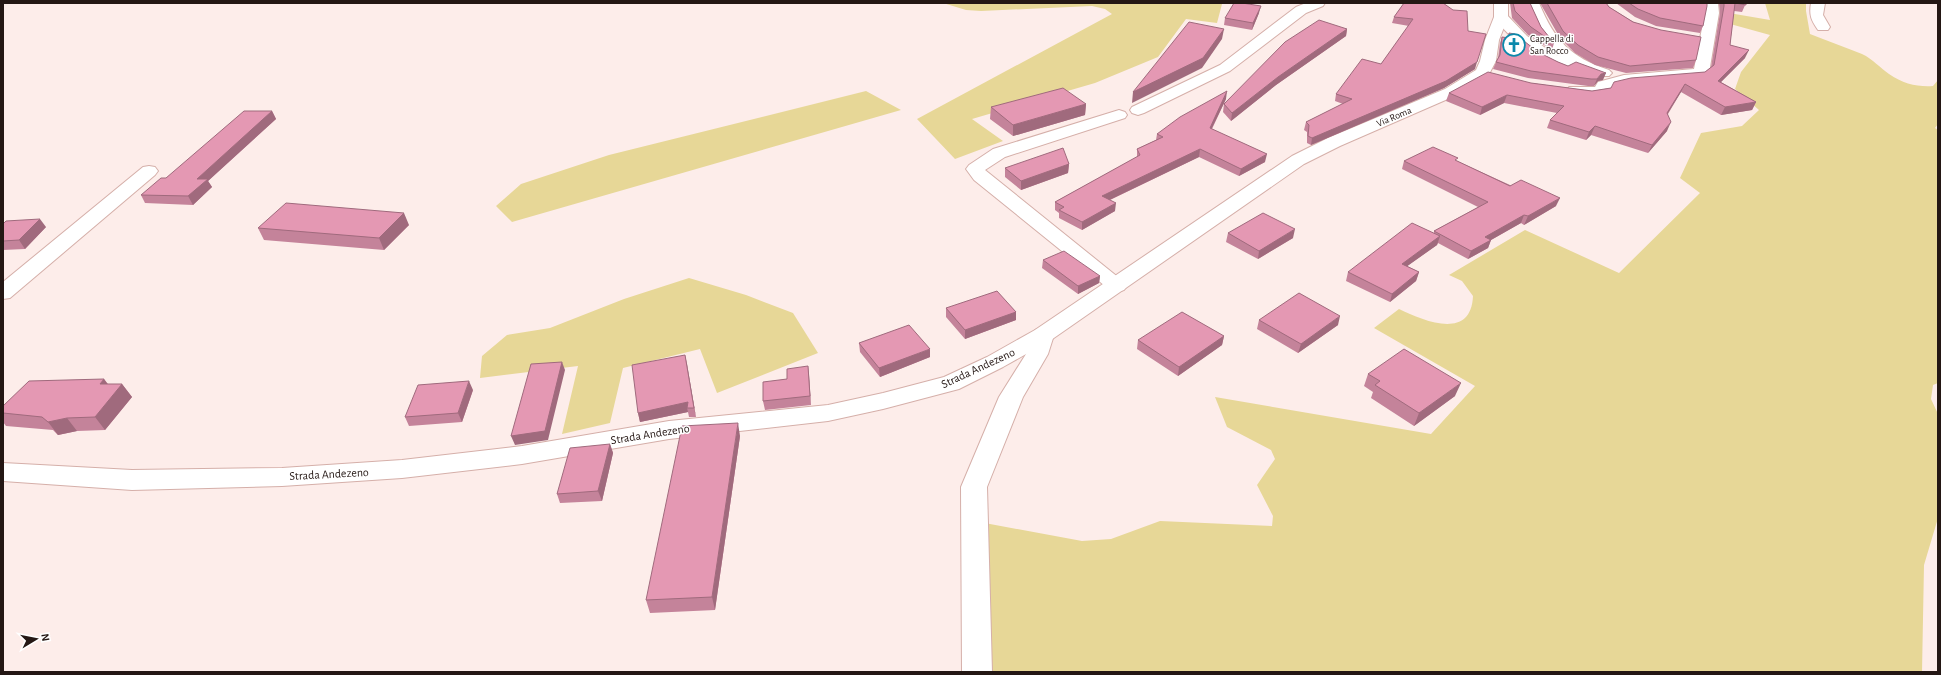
<svg xmlns="http://www.w3.org/2000/svg" width="1941" height="675" viewBox="0 0 1941 675" font-family="'Alegreya Sans',sans-serif">
<rect width="100%" height="100%" fill="#fdedea"/>
<path fill="#e7d797" d="M943 3H1211L1222 4 1217 23 1186 19 1158 57 1095 83 972 119 1003 141 955 159 917 119 1112 14 1105 9 1092 6 981 11 966 10Z
M1765 3H1806V11L1810 34C1827 41 1845 47 1862 54 1873 59 1880 68 1889 74 1903 84 1918 87 1933 86L1938 80V124L1935 128 1938 130V383L1933 385 1931 399 1938 414V518L1924 565 1922 672H979L974 521 1082 541 1111 539 1160 521 1272 526 1273 516 1257 485 1275 459 1271 450 1227 427 1215 397 1431 434 1475 386 1374 328 1399 309C1424 321 1471 341 1473 296L1462 281 1449 275 1525 230 1619 273 1700 193 1680 178 1701 133 1742 126 1759 110 1735 89 1741 72 1770 35 1723 22V12L1770 20Z
M866 91 901 110 512 222 496 206 521 184 609 155Z
M689 278 746 295 793 313 818 353 717 393 700 349 623 368 610 423 562 434 578 366 480 378 482 356 507 335 550 328 624 299Z"/>
<g fill="none" stroke-linecap="round" stroke-linejoin="round">
<g stroke="#d5afa9" stroke-width="2">
<path id="street" d="M1306 3H1325L1323 6 1306 13 1230 71 1144 113 1138 115 1132 113 1130 110 1132 107 1220 65 1296 7Z
M1525 3H1539C1555 41 1570 57 1609 70L1612 73 1609 76H1599L1573 67 1571 69C1550 75 1508 36 1496 20L1494 17 1496 14H1506L1527 36 1558 56C1542 42 1533 23 1525 3Z
M1704 3H1718L1719 13 1709 73 1706 76 1627 84 1610 89 1607 94C1594 98 1582 96 1569 93L1567 90 1569 87H1595L1598 82 1624 75 1694 69 1705 13Z
M1811 3H1825L1823 15 1830 27 1828 30H1818C1811 20 1809 15 1811 3Z
M1119 110 1125 112 1127 115 1125 118 1005 157 985 170 1124 282 1127 286 1124 290 1117 292 1110 290 974 180 966 169 969 165 993 149Z
M149 166 155 167 158 171 155 175 10 298 3 299V282L143 167Z
M1043 328 1051 330 1054 335 1048 354 1023 397 987 487 992 672H962L961 487 999 397 1026 354 1035 330Z"/>
</g>
<g stroke="#d5afa9" stroke-width="2">
<path id="secondary" d="M1494 3H1508V17L1499 40 1496 61 1488 76 1457 95 1340 146 1304 164 1051 340 1003 367 959 389 883 409 828 421 669 439 522 464 402 478 282 486 132 490 3 481V463L132 470 282 468 402 460 522 446 669 421 828 405 883 393 944 377 987 357 1035 330 1292 156 1328 138 1445 89 1476 70 1480 61 1485 40 1494 17Z"/>
</g>
<use href="#street" fill="#fff" fill-rule="evenodd"/>
<use href="#secondary" fill="#fff" fill-rule="evenodd"/>
</g>
<path fill="#c4839a" d="M1404 3 1468 31 1475 69 1444 88 1311 145 1307 143V132L1304 130 1306 122 1343 104 1335 101 1336 94 1381 64 1409 26 1392 23 1394 17Z
M1510 3H1530L1541 27 1554 43 1552 50 1528 35 1512 18Z
M1540 3H1606L1609 7 1696 60 1693 68 1626 73 1595 65 1575 53 1560 38Z
M1616 3H1707L1703 26 1700 33 1656 26 1635 17Z
M1719 3H1746L1742 12 1734 11 1730 45 1745 58 1721 82 1756 102 1752 110 1721 115 1681 92 1668 114 1667 131 1648 153 1591 135 1586 140 1547 128 1550 120 1557 113 1504 103 1480 115 1446 101 1449 93 1531 83 1592 91 1705 72 1711 67 1720 13Z
M1259 13 1252 30 1224 25 1225 18Z
M1347 29 1346 36 1276 85 1231 121 1223 112 1224 104Z
M1509 33 1538 52 1558 62 1603 80 1598 81 1594 86H1588L1528 78 1493 69 1498 58 1500 43 1502 37H1508Z
M1226 99 1212 129 1265 162 1239 176 1199 157 1110 200 1115 211 1082 230 1059 218V213L1055 210V202L1137 157V149L1156 140 1157 134Z
M1086 104 1085 115 1013 136 990 119 991 107Z
M272 111 276 119 208 181 212 187 193 205 145 203 141 195 166 178Z
M1404 161H1457L1556 206 1524 225 1521 223 1491 240 1488 248 1468 259 1438 243 1437 245 1407 266 1419 272 1416 281 1390 302 1346 281 1348 272 1434 233V231L1478 207 1402 169Z
M1069 164 1068 173 1021 190 1005 177V168Z
M3 224 46 227 25 249 3 250Z
M409 225 384 250 264 240 258 228Z
M1228 233 1293 238 1258 259 1226 242Z
M1043 260 1100 276 1099 283 1078 294 1042 268Z
M946 308 1016 312V320L965 339 946 317Z
M1259 320 1338 325 1298 353 1257 329Z
M1224 336 1222 345 1178 376 1137 349 1138 340Z
M859 343 930 357 880 377 860 352Z
M685 355 696 417H689L688 412 640 422 638 413Z
M808 366 811 405 765 410 763 401 787 379Z
M1368 374 1455 396 1414 426 1371 398 1373 392 1364 386Z
M104 379 108 384H122L132 397 105 430 77 431 58 435 53 430 6 426 3 422V406Z
M473 390 462 422 409 426 405 417Z
M740 436 715 610 650 613 646 600Z
M610 444 613 453 602 501 560 503 557 494Z"/>
<path fill="#a06a7d" d="M1261 6 1259 13 1252 30 1253 23Z
M1224 29 1222 39 1202 68 1132 103 1133 92Z
M1347 29 1346 36 1276 85 1231 121 1232 113 1278 77Z
M1749 50 1745 58 1714 89 1718 81Z
M1477 62 1475 69 1444 88 1311 145 1312 138Z
M1606 73 1603 80 1598 81 1594 86 1597 79 1601 74Z
M1685 84 1681 92 1663 121 1667 113Z
M1227 91 1226 99 1208 136 1210 128Z
M1507 95 1504 103 1480 115 1482 107Z
M1756 102 1752 110 1721 115 1725 107Z
M1086 104 1085 115 1013 136V125Z
M272 111 276 119 208 181 212 187 193 205 188 196 197 179Z
M1671 122 1667 131 1648 153 1652 145Z
M1595 126 1591 135 1586 140 1589 132Z
M1200 149 1199 157 1101 204 1102 196Z
M1267 154 1265 162 1239 176 1241 169Z
M1069 164 1068 173 1021 190V181Z
M1560 198 1556 206 1524 225 1528 216Z
M1116 203 1115 211 1082 230V222Z
M404 213 409 225 384 250 379 238Z
M1524 215 1521 223 1491 240 1488 248 1468 259 1471 251 1485 237Z
M40 219 46 227 25 249 19 240Z
M1295 229 1293 238 1258 259 1259 251Z
M1440 236 1437 245 1399 272 1402 264Z
M1419 272 1416 281 1390 302 1392 294Z
M1100 276 1099 283 1078 294V286Z
M1016 312V320L965 339V330Z
M1340 316 1338 325 1298 353 1301 344Z
M1224 336 1222 345 1178 376 1179 367Z
M930 349V357L880 377 879 368Z
M685 355 687 364 696 417 694 408Z
M562 362 565 370 548 440 515 445 511 436Z
M808 366 809 375 811 405 810 396Z
M104 379 113 392 100 384Z
M469 381 473 390 462 422 458 413Z
M1461 383 1455 396 1414 426 1419 413Z
M122 384 132 397 105 430 95 417Z
M688 402 687 408 688 412 640 422 638 413Z
M67 418 77 431 58 435 48 422Z
M738 423 740 436 715 610 712 597Z
M610 444 613 453 602 501 598 491Z"/>
<path fill="#e498b3" stroke="#a06a7d" d="M1234 3H1242L1261 6 1253 23 1225 18Z
M1404 3H1443L1453 10 1467 11 1468 31 1486 34 1477 62 1446 81 1312 138 1308 136 1309 125 1306 122 1352 99 1336 94 1362 59 1381 64 1413 19 1394 17Z
M1513 3H1530L1541 27 1554 43 1531 27 1515 11Z
M1547 3H1606L1609 7 1633 22 1661 30 1701 37 1696 60 1630 66 1598 57 1578 45 1563 31Z
M1629 3H1707V6L1703 26 1660 18 1638 9Z
M1724 3H1746V5L1735 3 1730 45 1749 50 1718 81 1756 102 1725 107 1685 84 1667 113 1671 122 1652 145 1595 126 1589 132 1550 120 1564 106 1507 95 1482 107 1449 93 1488 72 1531 83 1592 91 1611 88 1614 82 1631 78 1705 72 1714 65 1724 6Z
M1319 20 1347 29 1278 77 1232 113 1224 104 1285 42Z
M1189 22 1224 29 1203 58 1133 92Z
M1509 33 1515 34 1538 52 1558 62 1568 66 1576 62 1606 73 1601 74 1597 79H1591L1531 71 1496 62 1500 55 1502 37 1509 38Z
M1063 88 1086 104 1013 125 991 107Z
M1227 91 1210 128 1267 154 1241 169 1200 149 1102 196 1116 203 1082 222 1059 210 1064 207 1055 202 1140 155 1137 149 1163 137 1157 134 1180 117Z
M244 111H272L197 179H208L188 196 141 195 161 178H166Z
M1433 147 1458 158 1455 160 1510 186 1521 180 1560 198 1528 216 1524 215 1485 237 1491 240 1471 251 1434 231 1488 202 1404 161Z
M1063 148 1069 164 1021 181 1005 168Z
M286 203 404 213 379 238 258 228Z
M1263 213 1295 229 1259 251 1228 233Z
M40 219 19 240 3 241V224L6 221Z
M1412 223 1440 236 1402 264 1419 272 1392 294 1348 272Z
M1064 251 1100 276 1078 286 1043 260Z
M997 291 1016 312 965 330 946 308Z
M1299 293 1340 316 1301 344 1259 320Z
M1182 312 1224 336 1179 367 1138 340Z
M909 325 930 349 879 368 859 343Z
M1404 349 1461 383 1419 413 1375 385 1380 381 1368 374Z
M685 355 694 408H687L688 402 638 413 632 365Z
M562 362 545 431 511 436 531 364Z
M808 366 810 396 763 401V382L787 379V369Z
M104 379 100 384H122L95 417 67 418 48 422 42 417 3 413V406L29 381Z
M469 381 458 413 405 417 418 385Z
M738 423 712 597 646 600 682 426Z
M610 444 598 491 557 494 570 448Z"/>
<defs>
<g id="church-ring" transform="scale(1.15)"><circle r="9.5" fill="#fff" stroke="#0b89ab" stroke-width="1.5"/><path d="M-1.2-6h2.4v3.5h3.3v2.4h-3.3V6h-2.4V-.1h-3.3v-2.4h3.3Z" fill="#0b89ab"/></g>
</defs>
<g fill-rule="evenodd">
<use href="#church-ring" x="1514" y="45"/>
</g>
<g text-anchor="middle" dominant-baseline="central" stroke-width="3" stroke-linejoin="round" paint-order="stroke">
<g font-size="10" fill="#241714" stroke="#fff" text-anchor="start">
<text x="1530" y="39">Cappella di<tspan x="1530" dy="12">San Rocco</tspan></text>
</g>
<g font-size="10" fill="#241714" stroke="#fff">
<text transform="translate(1394 117) rotate(-23)">Via Roma</text>
</g>
<g font-size="12" fill="#241714" stroke="#fff">
<text transform="translate(978 368) rotate(-25)">Strada Andezeno</text>
<text transform="translate(650 434) rotate(-9)">Strada Andezeno</text>
<text transform="translate(329 474) rotate(-3)">Strada Andezeno</text>
</g>
</g>
<rect width="1941" height="675" fill="none" stroke="#241714" stroke-width="8"/>
<g transform="translate(36 639) rotate(80)" stroke="#ffffff" stroke-width="3" paint-order="stroke">
<path d="M0-3L7 15L0 10L-7 15Z" fill="#241714"/>
<text y="-6" font-size="11" font-weight="bold" text-anchor="middle" fill="#241714">N</text>
</g>
</svg>
